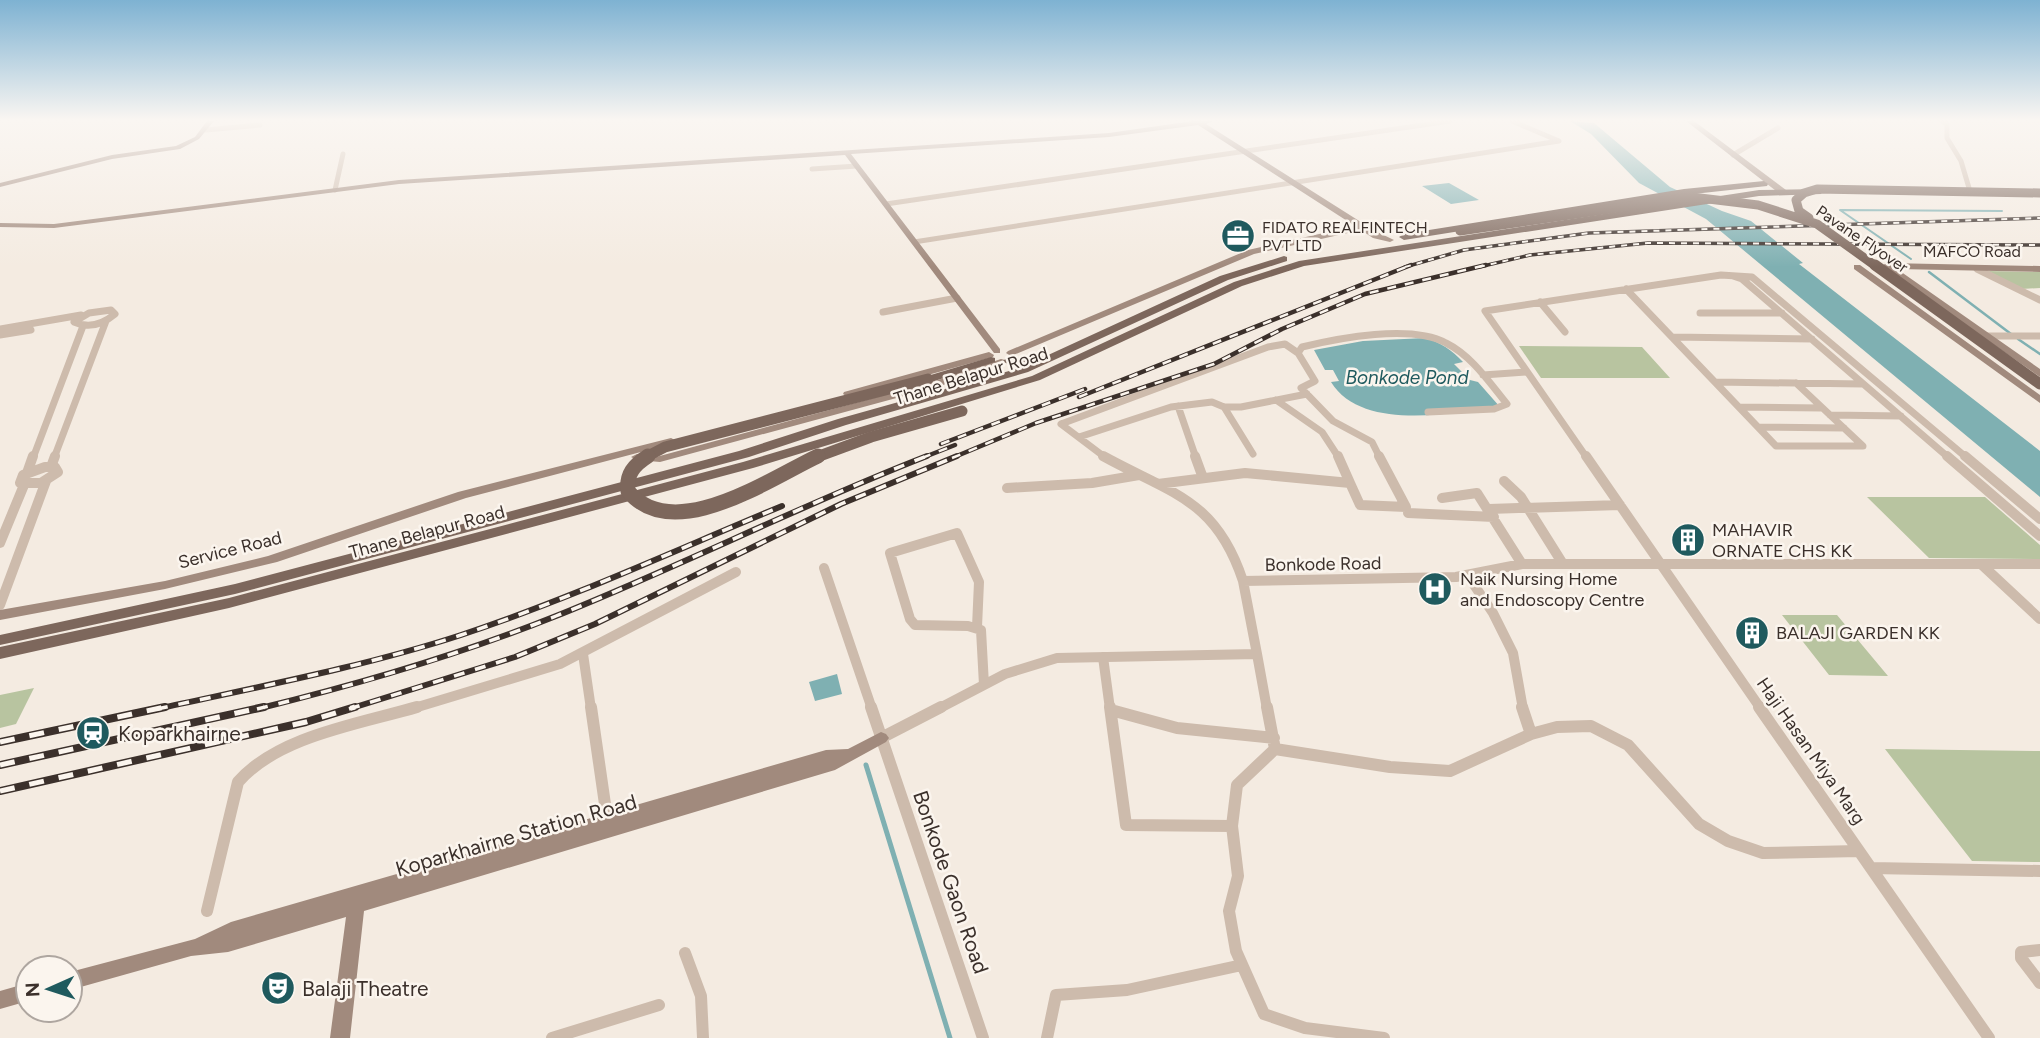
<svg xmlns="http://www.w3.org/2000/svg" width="2040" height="1038" viewBox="0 0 2040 1038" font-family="Figtree,sans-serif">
<rect width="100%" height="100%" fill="#f4ebe1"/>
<path fill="#b8c4a0" d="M1988 271 2040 272V288L2021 289Z
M1519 346 1642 347 1670 378H1541Z
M1867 497H1985L2040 545V559L1929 558Z
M1782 615H1837L1888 676 1829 675Z
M34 688 16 724 0 728V695Z
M1885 749 2040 751V862L1972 861Z"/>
<path fill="#7fb0b2" d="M1570 121 1594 123 1670 187 1722 211 1751 221 1803 263 1799 264 2040 451V497L1706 219 1639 183 1591 134Z
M1449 183 1479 200 1451 204 1422 186Z
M1425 338C1440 342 1452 350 1463 362L1454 364 1470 380 1478 382 1500 407C1452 413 1362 432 1331 382L1339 381 1333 370H1325L1314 350 1363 341Z
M837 674 842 694 815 701 809 682Z"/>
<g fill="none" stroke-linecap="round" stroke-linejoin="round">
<path stroke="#7fb0b2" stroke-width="2" d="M1911 259 1840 210 2002 211"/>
<path stroke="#7fb0b2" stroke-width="2.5" d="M1929 272 2011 334
M2018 339 2040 354"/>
<path stroke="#7fb0b2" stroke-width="5" d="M866 765 950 1038"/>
<path stroke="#cdbbac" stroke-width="5" d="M1942 121 1947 124V138L1961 161 1969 188
M206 130 260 125
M1733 155 1778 128
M812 169 857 166
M335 190 343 154
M886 204 1450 121
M914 242 1559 141 1512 121"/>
<path stroke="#cdbbac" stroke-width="7" d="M1977 269 2040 300
M1733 276 1742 279 1949 458
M1626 289 1776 446H1863L1796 383
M1540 302 1565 332
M111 310 115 314C103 324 89 329 74 322L89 313Z
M883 312 957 298
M1700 313H1782
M0 329 81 315
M0 335 31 330
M1985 336H2040
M1672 337 1812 339
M1298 353 1302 347C1339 338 1411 324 1446 343 1472 356 1489 382 1507 404L1494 409 1428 412
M1483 375 1527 372
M1715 382 1863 384
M1276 400 1322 432 1339 458
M1178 406 1196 458
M1224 407 1253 454
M1739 407 1822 408
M1830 415 1901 416
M1061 424 1268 347 1285 344 1298 353 1315 381 1301 388 1333 421 1372 442 1380 458
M1061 424 1106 458
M1758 427 1844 428
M1079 437 1171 407 1212 402 1224 407H1241L1307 394
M33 458 83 326
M54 458 106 321
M1587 458 1485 311 1721 275 1752 277 1967 458"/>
<path stroke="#cdbbac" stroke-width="10" d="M1103 456C1172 494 1216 499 1243 581
M1195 456 1203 478
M1338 456 1350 483
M1586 456 1761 709
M1947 456 2040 536
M1965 456 2040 519
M45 467H55L58 472 41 483H20L23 475Z
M51 467 55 456
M27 473 33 456
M1504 481 1521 497 1563 564
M1158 484 1245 473 1350 483 1360 505 1406 507 1379 456
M1007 488 1092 483 1139 475
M1442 498 1477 493 1522 564
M1489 509 1620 505
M1408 513 1494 517
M0 543 24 485
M1981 564 2040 619
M824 568 872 709
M1468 576 1493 613 1513 653 1523 709
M0 605 46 481
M977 627 979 582 957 533 890 553 910 619 915 625 968 626 981 630 984 685
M583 654 591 709
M1257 654 1267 709
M1103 657 1110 709
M411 709 560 664 736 572
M938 709 1005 674 1057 658 1257 654 1243 581 1456 577 1522 564H2040"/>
<path stroke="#cdbbac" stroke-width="12" d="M591 707 608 825
M871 707 983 1038
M1110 707 1126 825 1232 826
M1267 707 1275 749 1237 785 1232 826 1238 876 1229 911 1236 951 1264 1014 1305 1028 1384 1038
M1522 707 1531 734
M1759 707 1989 1038
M1111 710 1177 728 1274 738
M881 738 941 707
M1275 749 1390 767 1450 771 1531 734 1557 727 1591 726 1628 745 1699 824 1728 841 1763 853 1859 851
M1871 868 2040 871
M207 911 238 782C278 736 359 724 417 707
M2040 950 2021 952V958L2040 983
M685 953 701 996 703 1038
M552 1038 659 1005
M1047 1038 1056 995 1127 990 1242 965"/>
<path fill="#a18a7d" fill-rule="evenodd" d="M207 121H214L199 139 180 149 112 159 0 187V183L112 155 176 146 195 137Z
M1193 121H1213L1206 124 1364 224 1375 223V227L1369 228 1394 240 1390 242 1373 238 1361 230 1254 254 1011 356 1006 353 1008 351 1248 250 1355 226 1198 125 1109 137 851 154 1000 349V353H994L845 155 399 184 54 228 0 227V223L54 224 399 180 1109 133Z
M1686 121H1694L1786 190V194H1780Z
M1887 263 2040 266V272L1897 269 2040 369V377L1881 266Z
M1854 265H1860L2040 395V403L1854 269Z
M989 352 994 355 993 357 848 397 843 394 844 392Z
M1001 359 1005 360V364L937 387 660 462 637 460 631 457 637 454 656 457 929 383Z
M671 438 677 441 675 443 466 498 277 562 165 589 0 620V610L165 581 268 556 458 492Z
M881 732 886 734 889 738 886 742 835 770 364 911 350 1038H330L346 917 228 952 191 956 70 990V972L195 939 231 922 826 750 848 749Z
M28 983V1001L0 1009V991Z"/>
<path fill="#7d675c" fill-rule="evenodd" d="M1764 181 1768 184 1767 186 1684 195 1404 240 1399 237 1404 234 1684 189Z
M1818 189 1822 192 1821 194 1759 196 1304 266 1242 286 1040 380 753 468 229 608 0 659V647L229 598 743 462 1032 376 1234 282 1299 261 1759 190Z
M1284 256 1287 257V261L1228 280 1028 372 846 425 749 457 235 594 0 645V635L235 584 739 451 838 419 1020 368 1031 362 1008 364 1002 361 1008 358 1046 356 1220 276Z
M991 357 995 358V362L928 383 922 379 924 377Z"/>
<g stroke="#3b302b" stroke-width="3.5">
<path id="rail-far3" d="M1405 267 1464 250 1589 233 2040 218
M1479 267 1530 255 1648 243 2040 245"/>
</g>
<g stroke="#3b302b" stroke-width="4.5">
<path id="rail-far2" d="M1079 397 1411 265
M941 444 1085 389
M922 458 955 445
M952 458 1036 423 1214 364 1282 329 1365 294 1486 265"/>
</g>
<g stroke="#3b302b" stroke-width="6">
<path id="rail-far1" d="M157 709C257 687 363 667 461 635 570 599 676 550 782 506
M257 709C359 684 459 655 556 616 681 566 801 505 927 456
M349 709 515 657 595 624 841 504 957 456"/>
</g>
<g stroke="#3b302b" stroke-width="8">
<path id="rail" d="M0 742 165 707
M0 765 264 707
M0 791 306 722 355 707"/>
</g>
<use href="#rail-far3" stroke="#fbf5ee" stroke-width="2" stroke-dasharray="6" stroke-linecap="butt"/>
<use href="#rail-far2" stroke="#fbf5ee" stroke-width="2.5" stroke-dasharray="9" stroke-linecap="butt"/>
<use href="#rail-far1" stroke="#fbf5ee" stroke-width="3.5" stroke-dasharray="11" stroke-linecap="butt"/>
<use href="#rail" stroke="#fbf5ee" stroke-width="5" stroke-dasharray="15" stroke-linecap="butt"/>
<path stroke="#7d675c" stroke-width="9" d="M1809 218 1799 211 1796 200 1804 193 1817 189 2040 193
M1460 231 1692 197 1758 205 1817 224 1877 267"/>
<path stroke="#7d675c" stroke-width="11" d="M1875 265 2040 384
M644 458 665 447 928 379
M814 458 871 437 962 411"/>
<path stroke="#7d675c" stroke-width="15" d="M648 456C634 465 626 474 628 491 673 546 771 478 818 456"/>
</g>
<linearGradient id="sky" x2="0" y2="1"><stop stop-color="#7eb2d2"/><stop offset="0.45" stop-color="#faf6f2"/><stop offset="1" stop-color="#faf6f2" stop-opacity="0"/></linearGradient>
<rect width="2040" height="267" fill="url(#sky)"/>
<defs>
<g id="office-disc" transform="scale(1.75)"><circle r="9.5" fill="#1f5a5e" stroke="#fbf5ee"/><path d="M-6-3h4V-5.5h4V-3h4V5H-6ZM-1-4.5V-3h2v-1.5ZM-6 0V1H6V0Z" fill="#fff"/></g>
<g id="building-disc" transform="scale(1.75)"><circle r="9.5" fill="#1f5a5e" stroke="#fbf5ee"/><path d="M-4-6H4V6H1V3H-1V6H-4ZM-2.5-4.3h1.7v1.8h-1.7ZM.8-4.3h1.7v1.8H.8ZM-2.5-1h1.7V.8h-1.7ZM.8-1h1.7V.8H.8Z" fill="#fff"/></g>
<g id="hospital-disc" transform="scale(1.75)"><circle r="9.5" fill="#1f5a5e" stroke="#fbf5ee"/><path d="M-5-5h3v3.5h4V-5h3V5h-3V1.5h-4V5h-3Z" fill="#fff"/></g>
<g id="station-disc" transform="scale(1.75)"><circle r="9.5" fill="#1f5a5e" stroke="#fbf5ee"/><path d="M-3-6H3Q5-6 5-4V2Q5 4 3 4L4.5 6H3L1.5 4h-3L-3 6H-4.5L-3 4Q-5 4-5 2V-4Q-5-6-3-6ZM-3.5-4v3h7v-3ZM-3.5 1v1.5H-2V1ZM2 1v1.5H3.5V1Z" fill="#fff"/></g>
<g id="theatre-disc" transform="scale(1.75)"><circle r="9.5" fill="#1f5a5e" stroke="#fbf5ee"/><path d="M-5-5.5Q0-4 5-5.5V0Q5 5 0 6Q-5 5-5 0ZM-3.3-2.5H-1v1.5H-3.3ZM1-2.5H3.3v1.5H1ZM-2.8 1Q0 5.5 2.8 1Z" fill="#fff"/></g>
</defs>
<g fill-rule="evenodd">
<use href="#office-disc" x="1238" y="236"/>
<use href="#building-disc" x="1688" y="540"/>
<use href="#hospital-disc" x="1435" y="589"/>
<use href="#building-disc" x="1752" y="633"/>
<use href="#station-disc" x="93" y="733"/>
<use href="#theatre-disc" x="278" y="988"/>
</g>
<g text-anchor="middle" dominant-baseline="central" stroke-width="5" stroke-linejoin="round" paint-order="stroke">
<g font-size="16" fill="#3b302b" stroke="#fbf5ee" text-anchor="start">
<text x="1262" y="227">FIDATO REALFINTECH<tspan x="1262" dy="18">PVT LTD</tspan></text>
</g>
<g font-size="16" fill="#3b302b" stroke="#fbf5ee">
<text transform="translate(1862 239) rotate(34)">Pavane Flyover</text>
<text x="1972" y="251">MAFCO Road</text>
</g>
<g font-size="18" fill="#3b302b" stroke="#fbf5ee">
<text transform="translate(971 376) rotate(-17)">Thane Belapur Road</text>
<text transform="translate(427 532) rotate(-15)">Thane Belapur Road</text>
<text transform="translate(230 550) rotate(-14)">Service Road</text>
<text transform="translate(1323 564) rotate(-1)">Bonkode Road</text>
<text transform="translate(1811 751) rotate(55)">Haji Hasan Miya Marg</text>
</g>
<g font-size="18" fill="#3b302b" stroke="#fbf5ee" text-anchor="start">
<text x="1712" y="530">MAHAVIR<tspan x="1712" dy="21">ORNATE CHS KK</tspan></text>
<text x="1460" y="579">Naik Nursing Home<tspan x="1460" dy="21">and Endoscopy Centre</tspan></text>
<text x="1776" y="633">BALAJI GARDEN KK</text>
</g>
<g font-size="19" font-style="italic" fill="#1f5a5e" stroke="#fbf5ee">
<text x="1407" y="377">Bonkode Pond</text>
</g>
<g font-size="21" fill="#3b302b" stroke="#fbf5ee" text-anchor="start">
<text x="118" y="733">Koparkhairne</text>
<text x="302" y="988">Balaji Theatre</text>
</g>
<g font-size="21" fill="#3b302b" stroke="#fbf5ee">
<text transform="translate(516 835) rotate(-16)">Koparkhairne Station Road</text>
<text transform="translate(951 882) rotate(71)">Bonkode Gaon Road</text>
</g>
</g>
<g transform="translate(49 989) rotate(267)"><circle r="33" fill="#fbf5ee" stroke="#aea6a0" stroke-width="2"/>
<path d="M0-5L12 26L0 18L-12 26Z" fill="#1f5a5e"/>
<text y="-10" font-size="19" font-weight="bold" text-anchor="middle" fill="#3b302b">N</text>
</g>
</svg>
